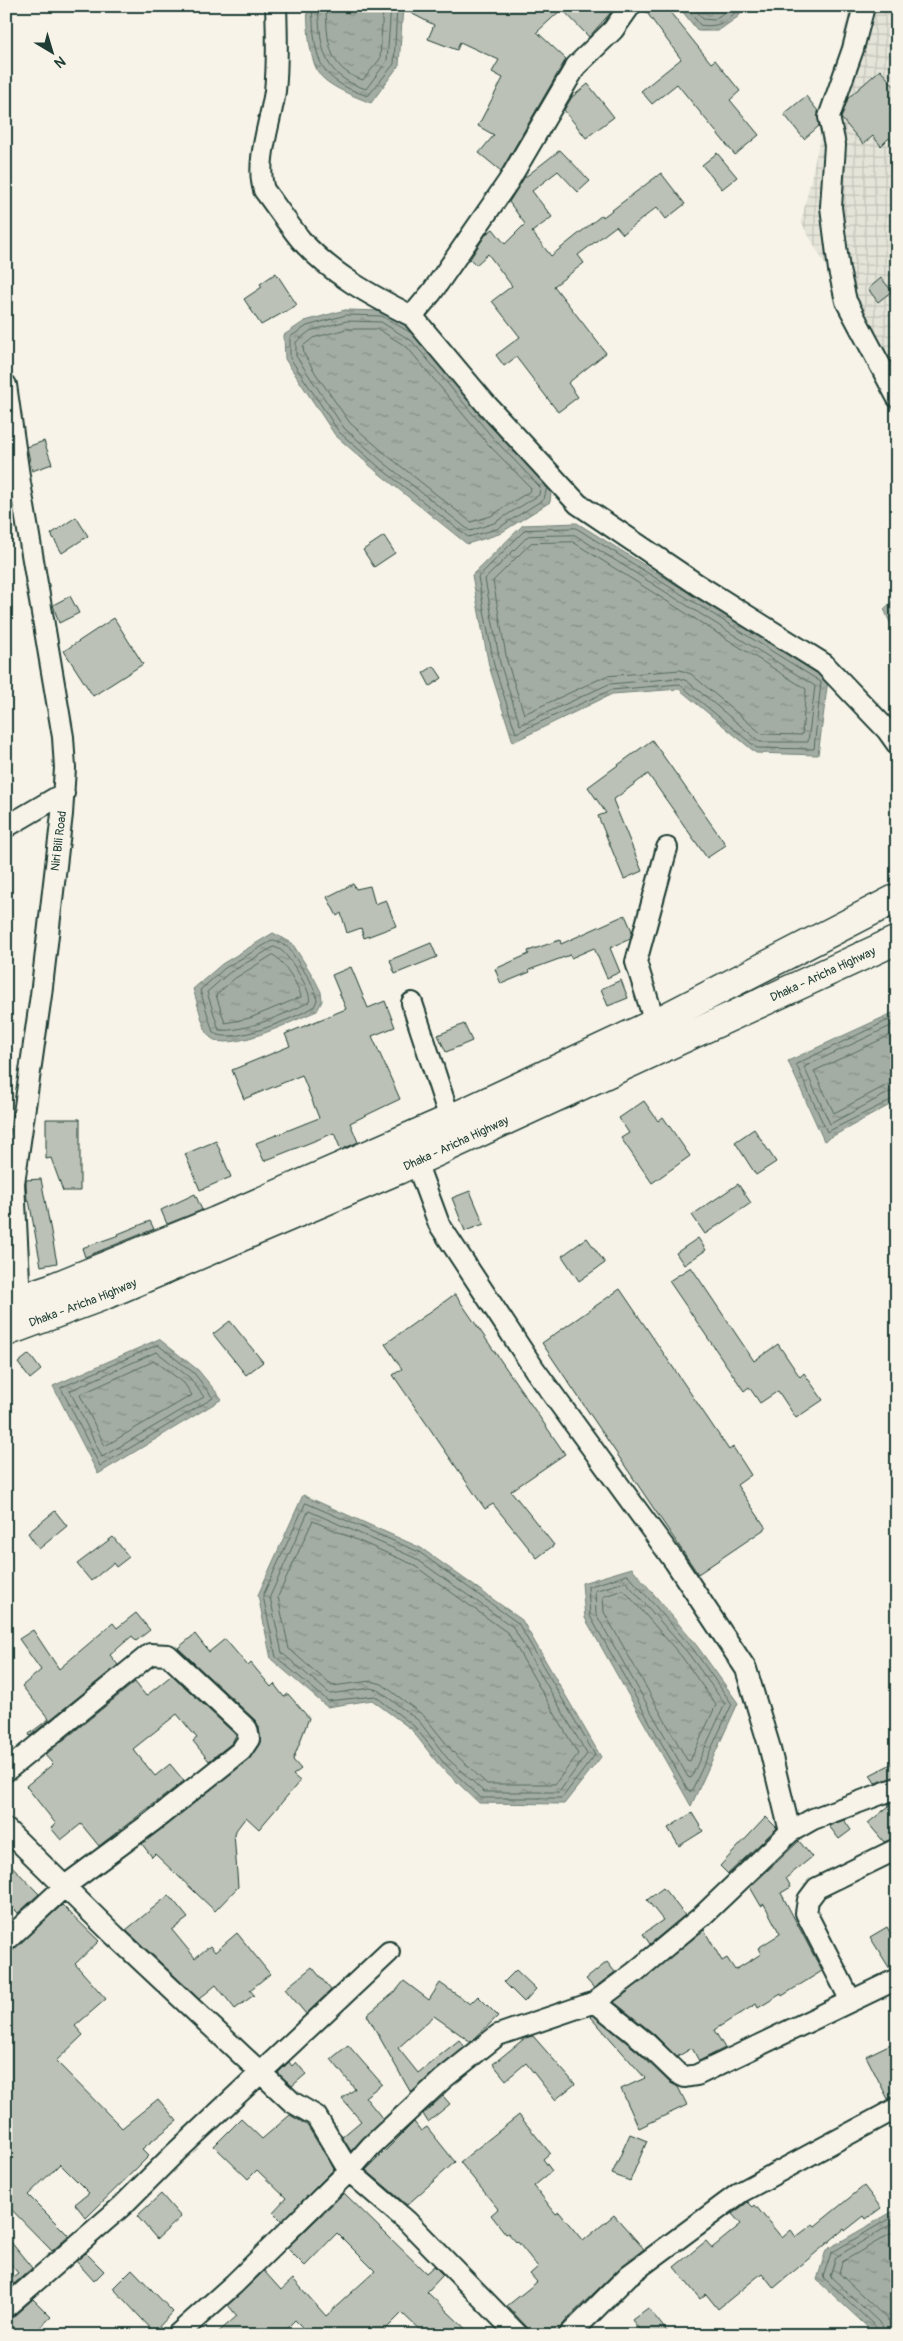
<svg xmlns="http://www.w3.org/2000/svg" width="903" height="2341" viewBox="0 0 903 2341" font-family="Pangolin,sans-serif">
<defs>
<pattern id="industrial-grid" width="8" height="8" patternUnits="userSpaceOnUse" patternTransform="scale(1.25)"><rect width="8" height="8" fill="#e5e4d9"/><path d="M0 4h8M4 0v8" fill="none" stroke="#c4c4bb"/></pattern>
<pattern id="water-ripples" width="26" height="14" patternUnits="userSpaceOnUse" patternTransform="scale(1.25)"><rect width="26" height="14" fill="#a4ada3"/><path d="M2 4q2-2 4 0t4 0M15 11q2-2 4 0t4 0" fill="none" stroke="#858e86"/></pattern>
</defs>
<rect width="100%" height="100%" fill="#f7f3e8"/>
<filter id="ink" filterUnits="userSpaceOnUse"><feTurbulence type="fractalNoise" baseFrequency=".02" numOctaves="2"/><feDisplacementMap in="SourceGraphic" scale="10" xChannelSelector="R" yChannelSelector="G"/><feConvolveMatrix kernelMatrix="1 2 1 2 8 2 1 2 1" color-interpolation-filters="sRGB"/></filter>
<g filter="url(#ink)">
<path fill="url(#industrial-grid)" d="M850 6H897V386L886 373 801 222Z"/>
<path fill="url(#water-ripples)" stroke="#6f8077" d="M307 6H403L399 65 371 103C356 97 326 86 318 72 308 54 308 26 307 6Z
M678 6H745L739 16 718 31H698Z
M345 310 384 311 420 333 552 484 550 502 499 534 467 544 376 471 335 435 285 359 284 335 305 321Z
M577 523 828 680 818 755 756 753 679 689 612 694 513 742 489 666 472 575 523 525Z
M897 597V638L884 609Z
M273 933 292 943 314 978 321 992 322 1001 317 1011C296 1019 228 1055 210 1037 203 1030 197 1000 193 989L222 964Z
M897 1011V1101L824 1141 788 1061Z
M159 1339 198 1370 222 1399 98 1474 53 1386Z
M303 1495 421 1548 522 1620 601 1757 564 1804 479 1803 439 1765 411 1729 372 1700 327 1707 271 1659 258 1595Z
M632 1568 697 1646 738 1703 691 1806 585 1618 582 1583Z
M897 2209V2335H876L817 2280 826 2250Z"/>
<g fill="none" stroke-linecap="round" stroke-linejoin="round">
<path stroke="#546a60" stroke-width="1" d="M312 6C315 57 315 79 368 96L394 64 397 7
M318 6C321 48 321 75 366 89L387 61 391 6
M326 6C327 39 327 69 363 80L380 59 383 6
M685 6 700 25C717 28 730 22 739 6
M693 6 703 19 714 20 732 6
M347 321 381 322 412 341 493 438 540 487 539 495 494 523 470 531 383 462 344 428 296 356V342L310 331Z
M347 329H378L407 347 487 443 531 488 530 491 491 516 471 522 388 456 350 423 316 374 304 354 303 346 313 338Z
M413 334 382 316 346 315 307 326 290 337V358L339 432 379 467 468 537 497 529 544 499 547 487
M486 421 521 459
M576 528 821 682 814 749 757 748 679 684 611 690 516 733 494 665 478 577 525 530Z
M575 535 815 686 808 742H760L687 681 679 678 609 684 520 725 500 663 485 579 528 536Z
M573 542 806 689 802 735 762 734 691 674 680 670 606 676 524 714 507 661 493 581 531 543Z
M274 940 288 947 310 980 316 994 317 1000 314 1007C296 1017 229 1047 213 1032L200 990 225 968Z
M274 947C277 948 282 950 284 953 292 961 313 993 309 1002 289 1013 242 1033 219 1030L207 992 229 973Z
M273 955C282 959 300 987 301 997L250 1018 225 1023 216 995 234 979Z
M897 1016 796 1064 827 1132 897 1097
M897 1023 804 1067 830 1124 890 1092 897 1091
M897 1032 814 1071 834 1113 887 1085 897 1083
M158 1345 194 1373 213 1398 100 1466 61 1388Z
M157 1352 190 1378 204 1397 102 1457 70 1391Z
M155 1361 184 1383 192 1395 105 1446 80 1395Z
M306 1503 419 1552 518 1623 595 1755 562 1798H481L443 1762 414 1726 375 1696 328 1701 276 1657 263 1596Z
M309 1511 415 1558 513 1627 587 1754 559 1792H484L447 1758 419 1721 378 1690 370 1688 330 1694 282 1653 270 1597Z
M313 1521 412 1564 508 1633 578 1754 555 1784H487L453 1752 424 1716 382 1684 371 1681 332 1686 289 1649 278 1597Z
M628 1575 693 1649 732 1704 691 1792 688 1790 590 1616 588 1587Z
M626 1582 688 1653 725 1704 691 1778 688 1777 596 1614 595 1591Z
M624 1590 682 1657 716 1705 690 1761 687 1760 604 1612 603 1597Z
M879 2335 878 2329 823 2277 831 2253 897 2214
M886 2335 882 2325 830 2276 836 2257 897 2221
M893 2335 889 2321 839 2273 842 2262 897 2230"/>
</g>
<path fill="#bbc1b6" stroke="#1f3d34" d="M397 6H610L613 10 589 37 562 9 537 32 566 59 501 171 479 153 494 135 478 126 503 78 492 72 499 60 460 42 457 50 428 39 434 25Z
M642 6H665L711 63 715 60 740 91 730 100 759 135 735 155 677 84 652 104 641 91 681 59Z
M880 70 897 89V147L889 138 881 146 873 136 863 144 841 118 848 98Z
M588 84 614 117 586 138 564 110 572 97Z
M806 96 818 111 819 126 804 139 784 114Z
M560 150 590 181 578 192 558 171 532 191 552 217 532 232 551 256 602 215 603 217 661 173 685 204 666 219 657 207 623 234 616 226 578 255 584 263 554 286 606 353 568 383 578 397 558 412 516 357 504 366 496 355 520 337 492 301 512 286 488 254 476 265 470 259 486 234 493 229 505 244 525 224 509 202 524 178Z
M717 153 737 177 722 189 702 165Z
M276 273 297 305 261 325 244 299 262 287 260 284Z
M881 278 892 291 878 302 868 289Z
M44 441 52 464 32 471 27 447Z
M76 517 88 536 62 553 51 534Z
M384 536 395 553 374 567 363 550Z
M70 596 79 613 59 623 53 605Z
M114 618 143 664 93 696 64 651Z
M434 666 442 678 430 686 423 673Z
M652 740 726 845 707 858 648 774 613 800 642 871 624 879 598 816 606 813 588 787Z
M353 884 356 889 370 886 375 904 386 900 396 926 364 938 361 928 347 933 341 913 337 916 327 897Z
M625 915 632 931 630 939 610 948 620 972 607 978 594 948 571 958 570 955 529 970 530 972 501 984 495 969 529 954 528 951 560 940 561 944Z
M431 943 437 957 395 974 390 960Z
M351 967 368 1008 385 1001 395 1027 372 1036 400 1099 350 1123 358 1142 341 1150 334 1133 264 1161 256 1143 319 1118 302 1075 244 1099 232 1070 290 1046 285 1034 346 1009 332 975Z
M621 980 628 998 608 1006 601 989Z
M464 1024 472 1041 446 1052 438 1035Z
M644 1101 658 1121 663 1117 690 1156 652 1183 621 1138 629 1133 619 1118Z
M46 1119H80V1191H63L51 1158 46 1159Z
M754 1129 776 1162 756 1175 735 1142Z
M216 1141 231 1177 200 1190 185 1154Z
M41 1179 57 1263 41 1266 29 1200 27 1201 26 1184V1180Z
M738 1184 751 1203 705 1234 692 1215Z
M470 1191 484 1224 465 1231 452 1198Z
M195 1194 202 1210 167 1224 161 1210Z
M150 1221 154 1229 85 1257 82 1248 119 1235 118 1234Z
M587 1238 605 1263 579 1281 562 1256Z
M698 1238 706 1250 684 1265 676 1253Z
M691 1267 754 1361 778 1344 800 1377 804 1373 823 1400 796 1418 778 1391 760 1403 749 1387 744 1391 669 1281Z
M620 1289 729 1450 733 1447 751 1475 737 1485 766 1528 698 1574 542 1343Z
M455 1294 565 1454 511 1491 554 1545 537 1558 493 1504 485 1509 393 1375 402 1369 385 1344Z
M230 1321 263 1362 246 1375 213 1334Z
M29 1354 41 1370 30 1379 18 1363Z
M55 1511 67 1526 39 1549 28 1533Z
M113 1537 129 1557 116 1567 113 1563 91 1581 77 1564Z
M136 1613 150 1630 136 1641 132 1636 110 1655 118 1665 30 1736 29 1734 49 1719 22 1686 41 1670 19 1639 33 1630 59 1669 113 1623 117 1628Z
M195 1634 209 1652 225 1639 248 1666 251 1663 271 1687 274 1684 284 1697 288 1694 309 1718 293 1760 301 1769 293 1775 300 1781 259 1829 246 1817 234 1833 238 1887 215 1911 155 1854 152 1857 142 1844 248 1760 261 1742 259 1727 255 1720 178 1648Z
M172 1675 236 1735 232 1743 209 1761 193 1741 197 1738 177 1714 133 1749 155 1776 170 1764 184 1781 99 1846 81 1824 61 1840 51 1828 56 1824 26 1786 53 1764 45 1755 135 1682 146 1696Z
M897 1761V1776L875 1783 870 1775Z
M897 1801V1837L884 1842 868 1823 889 1806 888 1804Z
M692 1813 703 1831 679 1846 668 1828Z
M766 1817 777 1828 728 1874 720 1866Z
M844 1820 851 1830 839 1839 829 1826Z
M799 1841 812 1857 786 1878 791 1887 781 1893 822 1971 782 1996 781 1994 758 2008 756 2004 714 2030 725 2048 699 2061 692 2048 677 2057 654 2034 614 2002 704 1930 722 1961 727 1958 735 1970 761 1954 758 1948 780 1934 764 1904 761 1906 750 1887Z
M6 1860 39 1894 18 1913 6 1901Z
M663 1888 685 1915 650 1944 643 1934 663 1920 647 1900Z
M169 1895 188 1918 172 1930 195 1958 210 1946 215 1952 237 1933 270 1974 250 1990 254 1995 235 2009 216 1985 199 1999 126 1930Z
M62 1905 99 1941 75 1964 106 1999 75 2026 83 2035 56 2061 122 2128 158 2099 177 2121 142 2149 149 2156 86 2218 75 2204 89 2193 60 2164 28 2195 69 2236 52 2251 6 2204V1955Z
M887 1927 897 1944V1967L890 1969 870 1937Z
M607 1962 615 1972 594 1988 586 1979Z
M312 1967 331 1990 306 2014 285 1989Z
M516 1970 536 1989 524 2002 504 1982Z
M404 1981 429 2000 440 1983 470 2004 478 1996 498 2016 471 2042 434 2016 398 2048 418 2073 459 2040 465 2047 411 2093 367 2015 396 1991Z
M593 2015 638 2052 669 2082 678 2087 687 2105 639 2128 621 2089 645 2078 591 2017Z
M533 2036 575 2084 555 2100 526 2063 506 2080 493 2064 525 2038Z
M897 2041V2096L888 2099 866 2056Z
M348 2045 382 2084 365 2097 383 2119 351 2151 342 2137 361 2121 342 2099 355 2089 331 2059Z
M289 2062 292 2066 296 2062 306 2074 292 2086 278 2073Z
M443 2096 450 2104 428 2122 423 2114Z
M290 2115 307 2125 334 2169 282 2221 273 2212 286 2198 257 2170 248 2179 214 2146 241 2119 262 2139Z
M519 2115 550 2153 543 2159 552 2171 534 2186 556 2214 559 2212 583 2241 614 2215 644 2249 621 2267 568 2318 555 2335H530L527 2327 507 2306 537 2282 530 2274 538 2267 517 2241 516 2242 508 2233 506 2234 491 2215 498 2209 460 2162Z
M414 2122 421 2131 427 2127 455 2162 407 2205 366 2170Z
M630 2134 647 2141 630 2181 612 2174Z
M864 2186 881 2208 866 2219 864 2216 845 2231 844 2229 774 2288 762 2273 718 2309 706 2294 700 2299 674 2267 706 2241 712 2248 741 2224 732 2214 748 2202 753 2207 755 2205 782 2238 791 2230 796 2237 813 2224 815 2226Z
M344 2193 426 2273 434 2266 443 2275 427 2292 472 2335H425L402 2313 380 2335H310L295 2320 280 2335H215L237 2316 228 2305 264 2271 281 2290 293 2279 326 2316 375 2271 337 2233 305 2266 287 2248Z
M161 2194 181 2217 157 2239 137 2216Z
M6 2236 32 2268 14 2284 10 2279 18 2273 6 2259Z
M86 2253 104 2271 94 2281 76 2261Z
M132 2269 173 2312 154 2332 113 2288Z
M33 2299 51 2317 32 2335H6V2319L14 2316Z
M648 2308 670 2335H644L632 2320Z"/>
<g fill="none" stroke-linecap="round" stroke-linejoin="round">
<g stroke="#1f3d34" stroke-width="24">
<path id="minor" d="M276 6C277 34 278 63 275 91 271 121 255 162 264 190 276 206 288 224 301 240 331 274 372 296 412 316
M630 6 613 30 576 66 508 182 432 292 412 316 485 403 578 504 698 585 824 664 887 730 897 744
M864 6 853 49 829 117 835 145 831 207 839 270 846 301 897 397
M6 385 20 483 63 737 65 768 62 814 41 995 14 1183 20 1299
M6 827 64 793
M412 1003 450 1119
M655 1023 636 962 667 848
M416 1162 439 1224 535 1370 675 1562 746 1669 769 1745 790 1832 701 1917 635 1972 595 2002 646 2043 677 2073 685 2077 697 2075 897 1979
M6 1771 150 1654 168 1655 247 1729 249 1739 241 1751 153 1821 65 1886 6 1941
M6 1829 115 1936 292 2102 316 2116 349 2171 407 2221 518 2335
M790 1832 813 1819 897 1788
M851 2001 806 1913 808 1900 817 1888 897 1849
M6 2307 122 2206 174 2154 389 1952
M177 2335 234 2284 349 2171 371 2146 443 2079 498 2035 595 2002
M569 2335 629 2275 741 2192 897 2108"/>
</g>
<g stroke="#1f3d34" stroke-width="31">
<g id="highway">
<path d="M6 1303 51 1288 216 1221 450 1119 655 1023 897 898"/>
<path id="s1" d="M6 1332 103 1296 398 1170 897 940"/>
</g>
</g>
<use href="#minor" stroke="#f7f3e8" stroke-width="20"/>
<use href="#highway" stroke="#f7f3e8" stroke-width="28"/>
</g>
</g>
<g text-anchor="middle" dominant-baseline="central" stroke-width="4" stroke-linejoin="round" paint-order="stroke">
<g font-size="12" fill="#1f3d34" stroke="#f7f3e8">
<text transform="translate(59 841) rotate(-83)">Niri Bili Road</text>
<text stroke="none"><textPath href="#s1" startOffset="892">Dhaka - Aricha Highway</textPath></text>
<text stroke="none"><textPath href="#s1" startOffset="488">Dhaka - Aricha Highway</textPath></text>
<text stroke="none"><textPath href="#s1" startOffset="82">Dhaka - Aricha Highway</textPath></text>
</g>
</g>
<rect width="903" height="2341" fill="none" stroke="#f7f3e8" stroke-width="25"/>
<rect x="12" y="12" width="878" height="2316" fill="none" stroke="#1f3d34" stroke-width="2" filter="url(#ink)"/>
<g transform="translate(52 52) rotate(142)" stroke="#f7f3e8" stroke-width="4" paint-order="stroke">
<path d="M0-4L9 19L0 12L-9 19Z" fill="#1f3d34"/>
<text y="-8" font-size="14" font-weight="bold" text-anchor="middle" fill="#1f3d34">N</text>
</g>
</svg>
